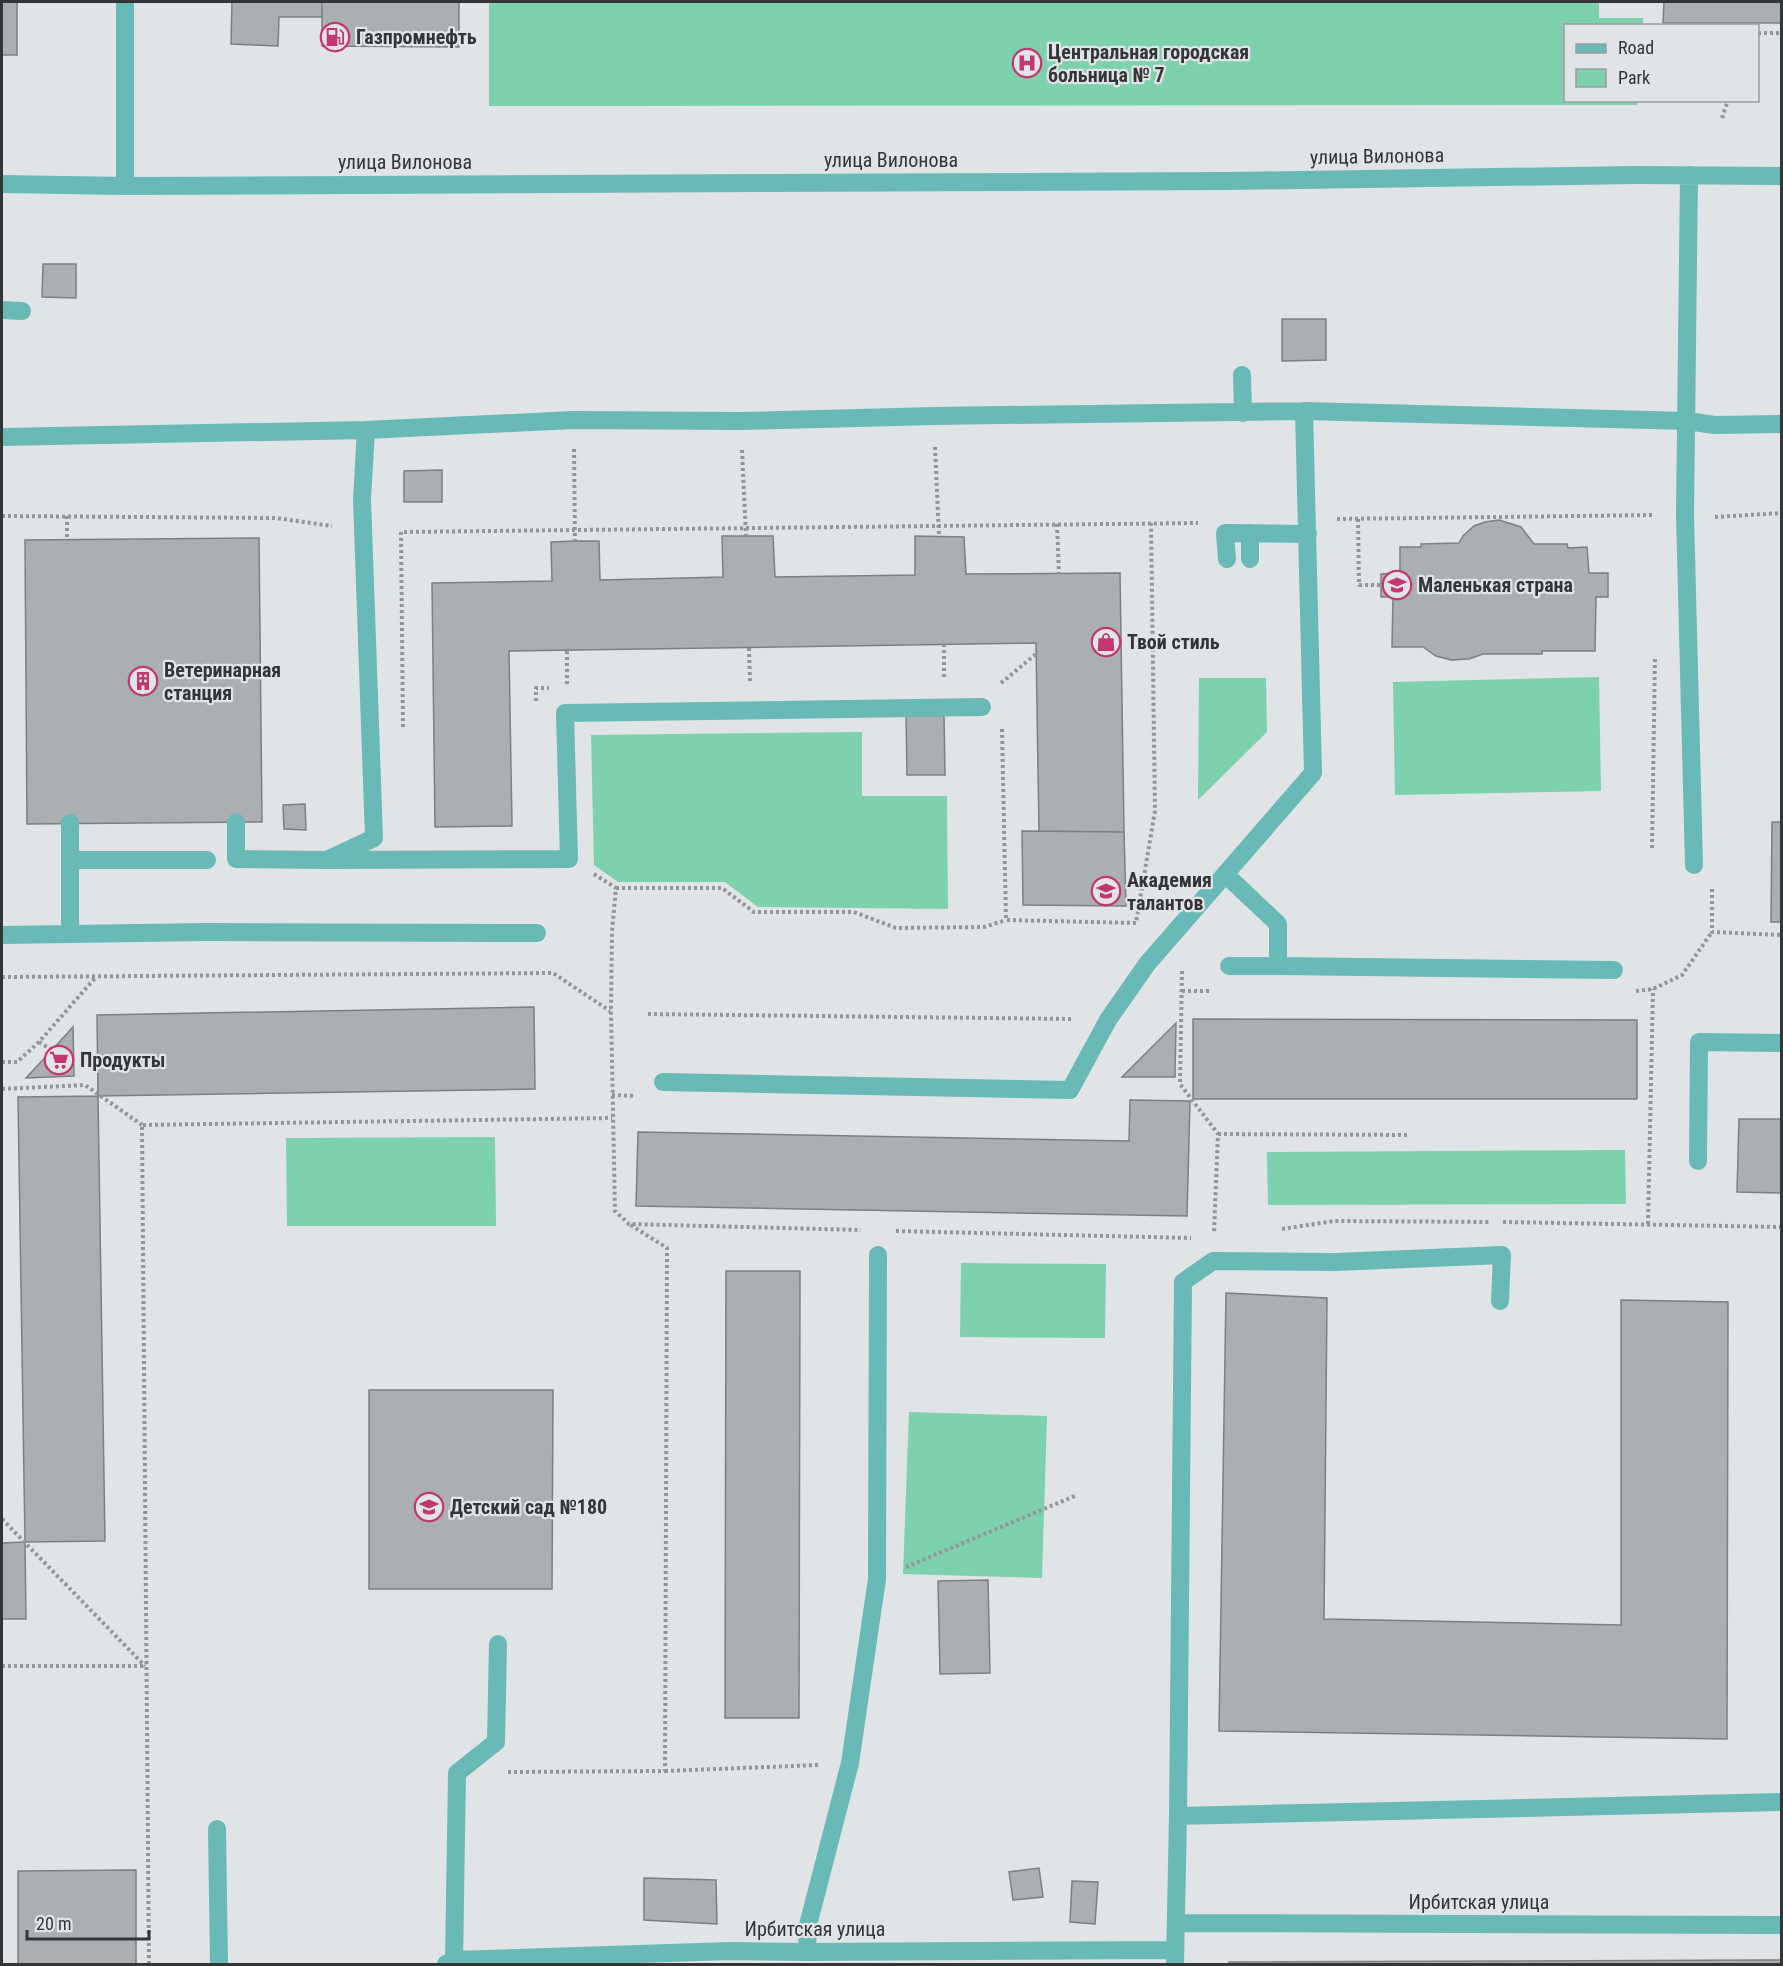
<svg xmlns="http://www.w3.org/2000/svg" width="1783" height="1966" viewBox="0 0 1783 1966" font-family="'Roboto Condensed',sans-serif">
<rect width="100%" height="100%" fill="#e0e4e6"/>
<path fill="#7dd1ac" d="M489 2H1599V18H1643V25L1566 26V100L1637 101V105L489 106Z
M1599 677 1601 791 1395 795 1393 682Z
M1199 678H1266L1267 732 1198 800Z
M862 732V796H947L948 909 758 907 725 882H618L594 865 591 735Z
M495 1137 496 1226H287L286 1138Z
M1625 1150 1626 1204 1268 1205 1267 1152Z
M961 1263 1106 1264 1105 1338 960 1337Z
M909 1412 1047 1416 1042 1578 903 1574Z"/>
<path fill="#acafb1" stroke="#7d7f81" stroke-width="1.5" d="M2 2H17V55H2Z
M232 2H322V17H279L278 46 231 44Z
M322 2H459V47L322 46Z
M1664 2H1782V23H1663Z
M43 264H76V298L42 297Z
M1282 319H1326V360L1282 361Z
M442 470V502H404V471Z
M1499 520 1521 527 1534 544H1567L1568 548 1587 547 1589 573H1608V597H1596L1595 651H1542V654H1483L1469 659 1451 660 1436 656 1423 647H1392L1393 597H1381V574L1400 573V547H1421V544L1459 543 1463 536 1474 526 1485 522Z
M722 536H773L775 577 915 575V536L964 537 966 574 1120 573 1124 832 1039 831 1036 643 509 651 512 826 435 827 432 583 552 581 551 542 575 541H599L600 580 723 577Z
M259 538 262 822 27 824 25 540Z
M906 715 944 716 945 775H907Z
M305 804 306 830 284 829 283 805Z
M1772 822H1782V922H1771Z
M1022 831 1124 832 1126 906 1023 905Z
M534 1007 535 1089 98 1096 97 1015Z
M1193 1019 1637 1020V1099H1193Z
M1176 1023 1175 1077H1122Z
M73 1027 74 1076 26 1078 52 1050Z
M98 1096 105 1541 25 1542 18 1097Z
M1130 1100 1190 1101 1187 1216 636 1206 638 1132 1129 1141Z
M1739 1119H1782V1193L1737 1192Z
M726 1271H800L799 1718H725Z
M1226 1293 1327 1298 1324 1619 1621 1625V1300L1728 1302 1727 1739 1219 1731Z
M369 1390H553L552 1589H369Z
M25 1542 26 1619H2V1543Z
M988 1580 990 1673 940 1674 938 1581Z
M1039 1868 1043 1897 1013 1900 1009 1872Z
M136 1870V1964H18V1871Z
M644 1878 716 1880 717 1924 644 1920Z
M1072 1881 1098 1882 1095 1924 1070 1922Z
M1763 1960H1782V1964H1229V1962Z"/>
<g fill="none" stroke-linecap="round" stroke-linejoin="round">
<path stroke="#939697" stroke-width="4" stroke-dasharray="3 3" stroke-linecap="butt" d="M1751 26 1752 23
M1758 33H1782
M1722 118 1728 100
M935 447 939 536
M574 449 575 541
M742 450 746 536
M2 516 276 518 332 526
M67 516V539
M1715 517 1782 513
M1337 519 1654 515
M1358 519 1359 585H1381
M1057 524 1059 574
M944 644V679
M749 648 750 682
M567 651V684
M1001 683 1036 654
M536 701V688H549
M403 727 401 532 1198 523
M1002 729 1006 920 1136 923 1155 811 1151 523
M1652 848 1655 657
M594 874 616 888 612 931 611 1011 615 1211 629 1224 861 1230
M616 888H722L754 912H854L896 928 984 927 1006 920
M1712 889V932L1782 935
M1182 971 1180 1084 1218 1134 1214 1233
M2 977 553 973 610 1011
M1182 991H1211
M1636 991 1653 989 1682 975 1712 932
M648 1014 1073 1019
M39 1042 52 1050
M2 1062H17L39 1042 95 978
M2 1089 85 1085 142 1125
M612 1095 636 1096
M1218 1134 1410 1135
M1503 1222 1782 1227
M1648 1224 1653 989
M1282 1229 1334 1221 1490 1222
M896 1231 1191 1238
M2 1519 145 1666
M906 1567 1077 1495
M2 1666H145
M665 1771 818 1765
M508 1772 665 1771 667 1248 629 1224
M149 1964 142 1125 612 1118"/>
<path stroke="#69b9b6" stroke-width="18" d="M1689 175 1685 515 1694 865
M2 184 125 186 1228 181 1636 175 1782 176
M125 186V2
M2 310 22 311
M1242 375 1243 413
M2 437 366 430 573 420 741 421 934 416 1304 411 1688 421 1714 425 1782 424
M1250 533V559
M1227 559 1225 533 1308 534
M236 822V859L327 860 374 838 362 499 366 430
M70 823V860
M327 860 569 859 565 713 982 707
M1225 874 1278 924V966L1614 970
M70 934V860H207
M2 935 207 932 537 933
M1229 966H1278
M663 1082 1070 1090 1108 1020 1147 964 1313 773 1304 411
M1698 1161 1699 1042 1782 1043
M1500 1301 1502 1255 1336 1262 1213 1261 1183 1282 1178 1816 1782 1802
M217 1829 219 1964
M1177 1923 1782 1925
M807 1952 808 1925 850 1763 877 1579 878 1255
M446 1964 454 1960 730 1951 807 1952 1175 1950
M454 1964 457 1773 496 1742 498 1644
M1175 1964 1178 1816"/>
</g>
<defs>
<g id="fuel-ring" transform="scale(1.5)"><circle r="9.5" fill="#e0e4e6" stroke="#c13770" stroke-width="1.5"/><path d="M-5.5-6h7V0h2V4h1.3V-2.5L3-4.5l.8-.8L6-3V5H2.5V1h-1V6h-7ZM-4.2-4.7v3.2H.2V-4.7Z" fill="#c13770"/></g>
<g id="hospital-ring" transform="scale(1.5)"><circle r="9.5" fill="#e0e4e6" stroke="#c13770" stroke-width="1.5"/><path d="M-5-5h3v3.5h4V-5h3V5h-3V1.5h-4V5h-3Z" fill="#c13770"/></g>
<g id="school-ring" transform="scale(1.5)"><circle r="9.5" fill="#e0e4e6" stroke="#c13770" stroke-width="1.5"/><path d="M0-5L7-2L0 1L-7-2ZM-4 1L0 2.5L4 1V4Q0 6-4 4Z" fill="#c13770"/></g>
<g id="shop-ring" transform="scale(1.5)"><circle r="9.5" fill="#e0e4e6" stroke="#c13770" stroke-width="1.5"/><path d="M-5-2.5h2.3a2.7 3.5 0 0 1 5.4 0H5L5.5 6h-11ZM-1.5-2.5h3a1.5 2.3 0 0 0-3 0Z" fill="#c13770"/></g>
<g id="building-ring" transform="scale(1.5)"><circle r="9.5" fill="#e0e4e6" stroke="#c13770" stroke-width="1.5"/><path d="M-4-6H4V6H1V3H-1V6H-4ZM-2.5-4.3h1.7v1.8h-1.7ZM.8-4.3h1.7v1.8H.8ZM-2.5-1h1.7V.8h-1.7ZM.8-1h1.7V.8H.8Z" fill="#c13770"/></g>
<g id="supermarket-ring" transform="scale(1.5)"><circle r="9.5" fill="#e0e4e6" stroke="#c13770" stroke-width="1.5"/><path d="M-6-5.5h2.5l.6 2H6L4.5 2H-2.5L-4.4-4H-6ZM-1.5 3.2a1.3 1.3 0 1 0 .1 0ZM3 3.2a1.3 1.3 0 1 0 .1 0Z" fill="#c13770"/></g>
</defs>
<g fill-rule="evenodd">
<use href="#fuel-ring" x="335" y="37"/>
<use href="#hospital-ring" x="1027" y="63"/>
<use href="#school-ring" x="1397" y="585"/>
<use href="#shop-ring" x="1106" y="642"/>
<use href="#building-ring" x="143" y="681"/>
<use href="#school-ring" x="1106" y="891"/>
<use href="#supermarket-ring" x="59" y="1060"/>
<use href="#school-ring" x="429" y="1507"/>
</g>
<g text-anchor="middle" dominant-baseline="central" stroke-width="4.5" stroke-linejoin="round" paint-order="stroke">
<g font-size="20" font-weight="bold" fill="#343536" stroke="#e0e4e6" text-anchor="start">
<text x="356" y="37">Газпромнефть</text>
<text x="1048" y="52">Центральная городская<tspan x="1048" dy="23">больница № 7</tspan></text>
<text x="1418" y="585">Маленькая страна</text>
<text x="1127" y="642">Твой стиль</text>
<text x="164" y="670">Ветеринарная<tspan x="164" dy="23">станция</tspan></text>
<text x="1127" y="880">Академия<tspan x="1127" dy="23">талантов</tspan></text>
<text x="80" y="1060">Продукты</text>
<text x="450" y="1507">Детский сад №180</text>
</g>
<g font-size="20" fill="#343536" stroke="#e0e4e6">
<text transform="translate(1377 156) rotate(-1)">улица Вилонова</text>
<text x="891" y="160">улица Вилонова</text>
<text x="405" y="162">улица Вилонова</text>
<text x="1479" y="1902">Ирбитская улица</text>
<text x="815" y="1929">Ирбитская улица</text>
</g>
</g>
<rect width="1783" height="1966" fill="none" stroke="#343536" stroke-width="6"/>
<rect x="1564" y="24" width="195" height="78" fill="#e0e4e6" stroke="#9b9ea0" stroke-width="1.5"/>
<rect x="1576" y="44" width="30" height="9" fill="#69b9b6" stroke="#9b9ea0" stroke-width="1.5"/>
<text x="1618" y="54" font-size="18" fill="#343536">Road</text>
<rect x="1576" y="69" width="30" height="18" fill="#7dd1ac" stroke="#9b9ea0" stroke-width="1.5"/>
<text x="1618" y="84" font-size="18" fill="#343536">Park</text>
<path d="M27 1930v9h122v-9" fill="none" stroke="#343536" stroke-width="3"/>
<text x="36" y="1930" font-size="18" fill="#343536" stroke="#e0e4e6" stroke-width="4.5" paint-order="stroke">20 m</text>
</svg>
